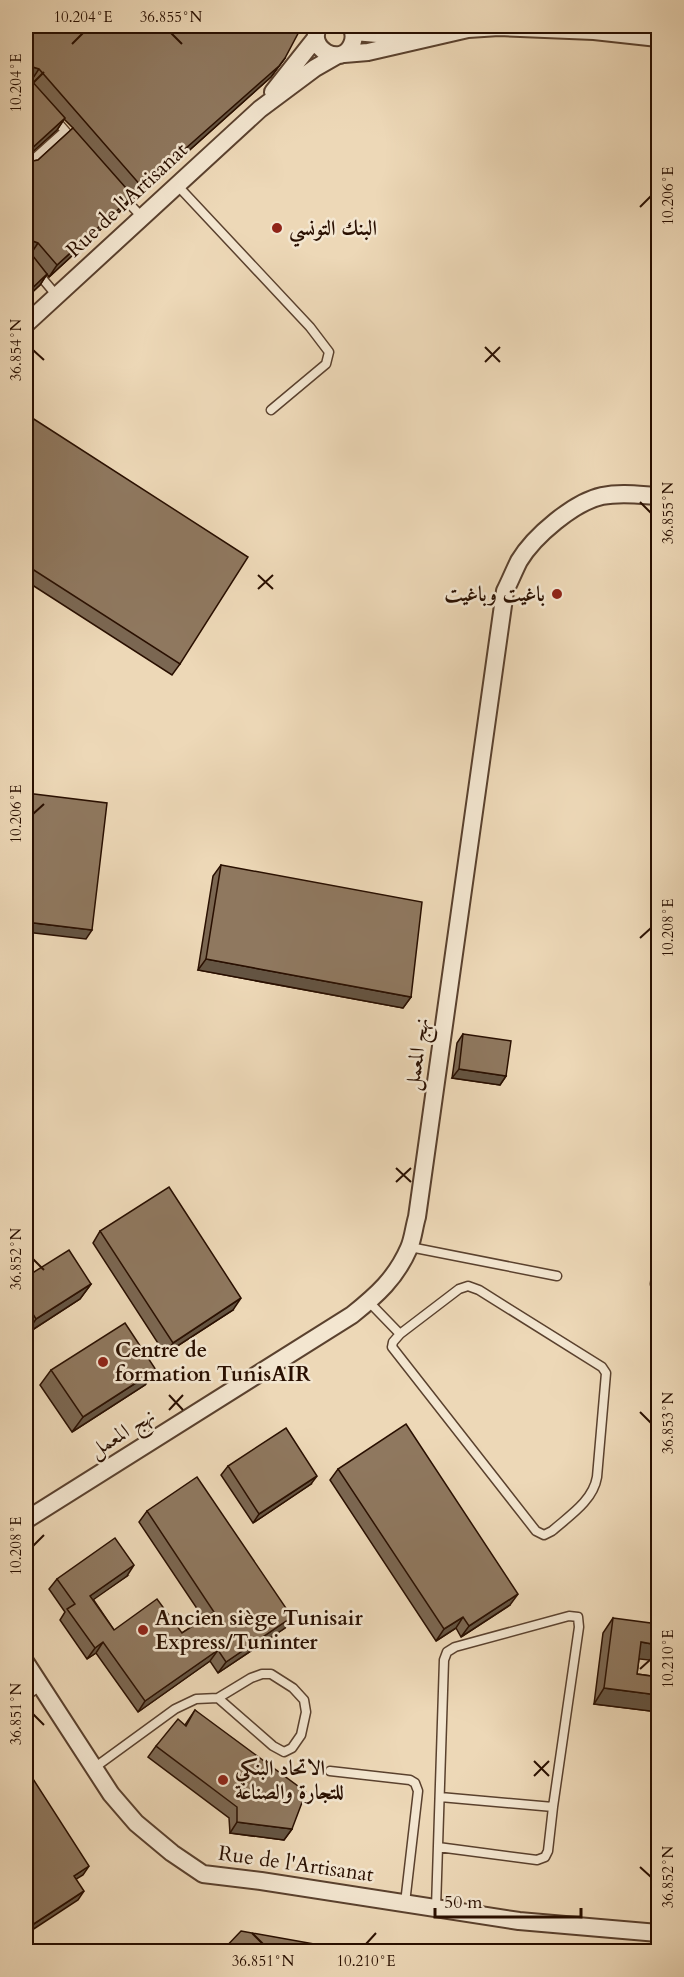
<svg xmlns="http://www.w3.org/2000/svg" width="684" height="1977" viewBox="0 0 684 1977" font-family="Cardo,Amiri,serif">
<rect width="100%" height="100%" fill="#edd8b7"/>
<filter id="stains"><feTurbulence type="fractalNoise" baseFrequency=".00333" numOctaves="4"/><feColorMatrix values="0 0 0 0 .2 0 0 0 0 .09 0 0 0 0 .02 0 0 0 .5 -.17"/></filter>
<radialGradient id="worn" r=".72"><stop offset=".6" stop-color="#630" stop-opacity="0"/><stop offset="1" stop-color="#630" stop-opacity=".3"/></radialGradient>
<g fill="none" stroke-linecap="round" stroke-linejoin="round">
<g stroke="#5a412e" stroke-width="11">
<path id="lane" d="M53 117 74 141
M26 166 65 131
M177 185 310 327 329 352 326 364 271 410
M122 196 142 217
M26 259 57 296
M410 1247 557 1276
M655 1284 658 1264
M369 1302 400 1334 459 1289 468 1286 479 1290 602 1367 606 1373 597 1477C593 1501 569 1516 552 1531L544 1535 536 1531 392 1347 393 1342 400 1334
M26 1696 40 1686
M94 1768 175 1709 196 1699 218 1698 251 1678 262 1674H271L293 1688 304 1700 306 1712 301 1735 292 1748 284 1752 273 1746 218 1698
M330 1771 410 1780 415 1783 418 1791 405 1903
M438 1847 537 1860 545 1857 548 1851 553 1807 440 1797
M436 1908 444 1660 447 1652 455 1647 569 1616 578 1617 579 1627 553 1807"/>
</g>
<g stroke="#5a412e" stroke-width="20">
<path id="street" d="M319 26C305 48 342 69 352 44 355 37 354 32 351 26
M354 32 413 37
M344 54 368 52 468 29 499 27 594 31 658 38
M273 92 315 39
M26 324 260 109 315 68 336 56
M26 1520 352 1315C377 1295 396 1278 409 1248 413 1239 414 1227 417 1217L505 591C510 581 514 571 519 561 534 536 574 502 602 496 621 492 640 495 658 496
M26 1663 111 1794 136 1823 172 1853 203 1874 261 1881 519 1921 658 1933"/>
</g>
<use href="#lane" stroke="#f3e6d0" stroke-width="8"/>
<use href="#street" stroke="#f3e6d0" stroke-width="16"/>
</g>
<path fill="#7b6752" stroke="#290f00" stroke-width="1.5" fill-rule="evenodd" d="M26 26 285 58 271 77 135 199 133 197 125 207 49 277 47 274 40 285 26 298ZM64 119 73 128 38 160 33 161 29 158 28 155 57 130Z
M26 414 180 664 172 675 26 581Z
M221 865 411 997 403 1008 198 970 213 876Z
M463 1034 506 1076 500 1085 452 1078 457 1043Z
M100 1231 233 1310 165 1354 93 1243Z
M26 1277 91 1284 80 1299 26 1334Z
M51 1370 145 1385 72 1432 40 1385Z
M228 1466 311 1484 253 1523 221 1475Z
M338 1469 510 1605 461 1637 456 1628 436 1641 330 1480Z
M147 1511 285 1628 218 1673 210 1661 138 1712 96 1653 87 1659 60 1620 65 1612 49 1589 57 1579 127 1576 93 1599 114 1630 182 1633 204 1619 139 1522Z
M613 1618 639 1659 637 1674 658 1677V1712L594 1704 603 1633Z
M195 1710 292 1829 284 1840 230 1833 229 1818 148 1757 156 1746 185 1725Z"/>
<path fill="#645442" stroke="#290f00" stroke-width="1.5" d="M285 58 271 77 135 199 142 187Z
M33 67 39 69 31 81 26 79 29 69Z
M65 118 57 130 26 158 30 150Z
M133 196 125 207 49 277 57 265Z
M33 241 38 243 30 255 26 253 29 243Z
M47 274 40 285 26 298V294Z
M26 922 92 930 86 939 26 932Z
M206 959 411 997 403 1008 198 970Z
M459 1069 506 1076 500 1085 452 1078Z
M91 1284 80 1299 26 1334 36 1319Z
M241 1298 233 1310 165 1354 173 1343Z
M156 1370 145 1385 72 1432 83 1417Z
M317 1476 311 1484 253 1523 259 1514Z
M134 1565 127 1576 83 1607 90 1596Z
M518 1594 510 1605 461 1637 469 1626Z
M292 1617 285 1628 218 1673 226 1662Z
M463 1617 456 1628 436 1641 444 1629Z
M103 1642 96 1653 87 1659 95 1648Z
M641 1642 658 1645V1661L630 1658Z
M218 1650 210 1661 138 1712 145 1701Z
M604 1688 658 1695V1712L594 1704Z
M237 1822 292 1829 284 1840 230 1833Z
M89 1866 83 1875 68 1884 74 1876Z
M84 1891 78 1900 26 1934V1929Z"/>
<path fill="#8f785f" stroke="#290f00" stroke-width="1.5" d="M26 26H302L285 58 279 66 142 187 39 69 33 67 29 69 28 74 29 78 65 118 30 150 28 153 29 158 33 161 38 160 73 128 133 196 57 265 38 243 33 241 29 243V251L47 274 26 294Z
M26 414 248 557 180 664 26 565Z
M26 793 107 803 92 930 26 922Z
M221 865 422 902 411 997 206 959Z
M463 1034 511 1041 506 1076 459 1069Z
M169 1187 241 1298 173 1343 100 1231Z
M69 1250 91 1284 36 1319 26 1303V1277Z
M125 1323 156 1370 83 1417 51 1370Z
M406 1424 518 1594 469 1626 463 1617 444 1629 338 1469Z
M286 1428 317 1476 259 1514 228 1466Z
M197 1477 292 1617 226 1662 218 1650 145 1701 103 1642 95 1648 67 1609 75 1604 57 1579 115 1538 134 1565 90 1596 114 1630 157 1599 182 1633 214 1612 147 1511Z
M613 1618 658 1624V1645L641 1642 637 1674 658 1677V1695L604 1688Z
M195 1710 306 1792 292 1829 237 1822V1807L156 1746 178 1719 186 1726Z
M26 1768 89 1866 74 1876 84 1891 26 1929Z
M241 1931 359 1952H221Z"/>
<path fill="none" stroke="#290f00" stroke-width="2" d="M171 33 182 44M72 44 83 33M33 83 44 72M640 207 651 196M485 347 500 362M33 350 44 360M485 362 500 347M640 502 651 513M258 575 273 589M258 589 273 575M33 814 44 804M640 938 651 928M396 1168 411 1182M396 1182 411 1168M33 1259 44 1270M169 1395 183 1410M169 1410 183 1395M640 1412 651 1423M33 1546 44 1535M640 1669 651 1659M33 1714 44 1725M534 1761 549 1776M534 1776 549 1761M640 1867 651 1877M252 1933 263 1944M366 1944 376 1933"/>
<g fill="#8f2418" stroke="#f3e6d0" stroke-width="2">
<circle cx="277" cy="228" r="6"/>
<circle cx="557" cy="594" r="6"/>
<circle cx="103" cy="1362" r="6"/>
<circle cx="143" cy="1630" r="6"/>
<circle cx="223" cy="1780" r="6"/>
</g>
<g text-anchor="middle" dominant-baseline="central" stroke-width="5" stroke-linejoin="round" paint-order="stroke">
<g font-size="21" fill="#290f00" stroke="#f3e6d0">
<text transform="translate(127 200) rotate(-43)">Rue de l'Artisanat</text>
<text transform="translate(417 1054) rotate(-82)">نهج المعمل</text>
<text transform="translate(122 1433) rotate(-32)">نهج المعمل</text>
<text transform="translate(296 1864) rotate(8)">Rue de l'Artisanat</text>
</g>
<g font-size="21" font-weight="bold" fill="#290f00" stroke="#f3e6d0" text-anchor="start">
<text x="289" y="228">البنك التونسي</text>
<text x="545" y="594" text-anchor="end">باغيت وباغيت</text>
<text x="115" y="1350">Centre de<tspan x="115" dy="24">formation TunisAIR</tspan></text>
<text x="155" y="1618">Ancien siège Tunisair<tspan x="155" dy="24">Express/Tuninter</tspan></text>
<text x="235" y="1768">الاتحاد البنكي<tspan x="235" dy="24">للتجارة والصناعة</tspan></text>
</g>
</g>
<rect width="684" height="1977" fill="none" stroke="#edd8b7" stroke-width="66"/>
<path d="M435 1908v9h146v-9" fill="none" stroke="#290f00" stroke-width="3"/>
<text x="444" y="1908" font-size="18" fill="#290f00" stroke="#f3e6d0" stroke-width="4.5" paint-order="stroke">50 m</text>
<rect x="33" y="33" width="618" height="1911" fill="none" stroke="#290f00" stroke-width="2"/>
<g font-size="15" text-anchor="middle" fill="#290f00">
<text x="83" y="22">10.204°E</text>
<text x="171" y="22">36.855°N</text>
<text transform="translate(16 83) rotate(-90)" y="5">10.204°E</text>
<text transform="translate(668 196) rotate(-90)" y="5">10.206°E</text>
<text transform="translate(16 350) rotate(-90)" y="5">36.854°N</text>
<text transform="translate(668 513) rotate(-90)" y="5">36.855°N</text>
<text transform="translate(16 814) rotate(-90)" y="5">10.206°E</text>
<text transform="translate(668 928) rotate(-90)" y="5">10.208°E</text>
<text transform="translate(16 1259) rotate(-90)" y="5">36.852°N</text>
<text transform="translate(668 1423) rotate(-90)" y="5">36.853°N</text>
<text transform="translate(16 1546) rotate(-90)" y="5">10.208°E</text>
<text transform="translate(668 1659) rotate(-90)" y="5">10.210°E</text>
<text transform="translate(16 1714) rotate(-90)" y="5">36.851°N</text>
<text transform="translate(668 1877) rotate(-90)" y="5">36.852°N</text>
<text x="263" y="1966">36.851°N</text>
<text x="366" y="1966">10.210°E</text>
</g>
<rect width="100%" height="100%" filter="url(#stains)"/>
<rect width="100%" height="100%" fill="url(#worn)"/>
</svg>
